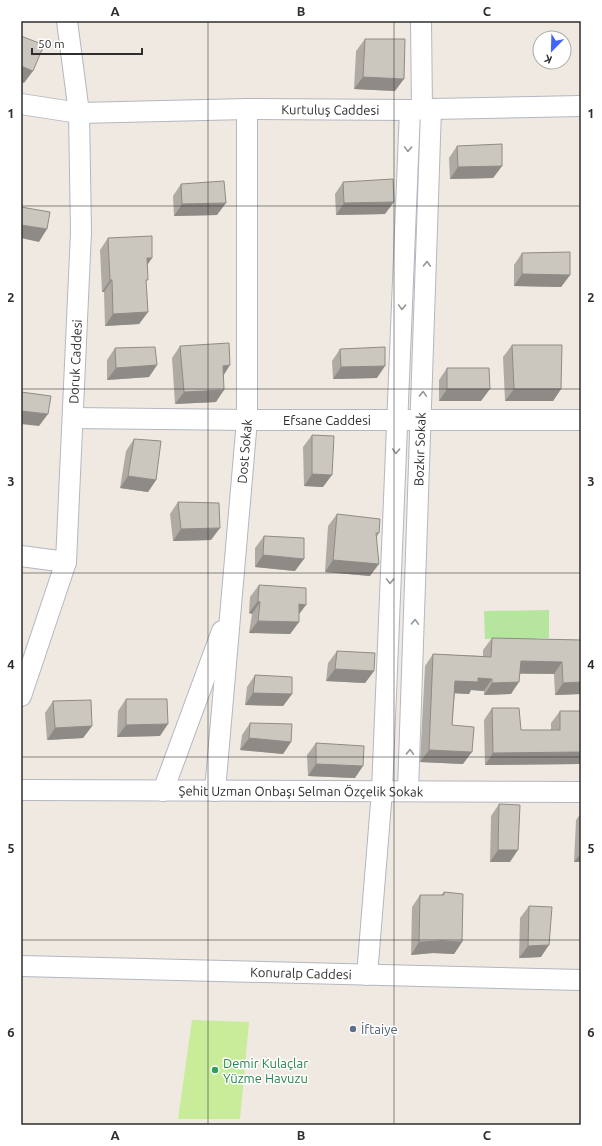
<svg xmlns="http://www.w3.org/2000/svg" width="602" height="1146" viewBox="0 0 602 1146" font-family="Ubuntu,sans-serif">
<rect width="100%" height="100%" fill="#efe9e1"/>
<path fill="#b6e59e" d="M549 610V638L485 639 484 611Z"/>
<path fill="#c9ec9a" d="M192 1020 249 1022 240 1119H178Z"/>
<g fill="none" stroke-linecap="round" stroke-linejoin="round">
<g stroke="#b4b7c1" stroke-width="22">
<g id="minor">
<path d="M421 21 422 109"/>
<path id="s1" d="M21 104 79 113 247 109 410 110 431 109 581 106"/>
<path id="s2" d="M73 418 247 420H581"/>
<path d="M21 556 66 562"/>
<path id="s3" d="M21 696 66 562 81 232 79 113 67 21"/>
<path id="s4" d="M21 790 581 792"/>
<path d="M163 791 222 631"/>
<path id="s5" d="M215 791 247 420V109"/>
<path id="s6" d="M408 791 431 109"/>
<path id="s7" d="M21 966 581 980"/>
<path d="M367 975 382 791 410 110"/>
</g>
</g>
<use href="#minor" stroke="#fff" stroke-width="20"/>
</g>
<path fill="#afaba4" d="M365 39 395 91 354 89 356 51Z
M457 146 502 166 493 178 450 179 449 158Z
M343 182 385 214 336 215 335 194Z
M181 184 217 215 174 216 173 196Z
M108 238 147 265 146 283 148 312 139 324 105 326 104 292H102L100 250Z
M522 253 570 275 561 287 514 286V265Z
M512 345 561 389 553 401H505L503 357Z
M180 346 224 375 216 402 175 404 172 358Z
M115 348 157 365 149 377 107 380V360Z
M340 349 377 378 333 379 332 361Z
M447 368 481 401H439V380Z
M312 435 323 487 304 486 303 447Z
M134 439 156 480 148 492 120 488 126 451Z
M178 502 211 540 173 541 170 514Z
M337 514 379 533 377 537 370 576 325 572 328 526Z
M264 536 295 571 255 567V548Z
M259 585 299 615V622L290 634 249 633 252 614 249 613 250 597Z
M492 638 581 640V694L555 695 554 674H520L511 694 484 695V691L471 690 469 694 455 693 452 725 463 764 420 762 425 666 433 654 483 656V650Z
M337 651 374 671 365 683 326 681 328 663Z
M255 675 292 694 283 706 245 705 247 687Z
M126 699 160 736 117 737 118 711Z
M53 701 92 726 83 738 47 740 45 713Z
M492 708 521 730H551V723L560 711H581V764L485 765 484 720Z
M250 723 291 742 283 754 240 750 242 735Z
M316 743 355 778 308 776 307 755Z
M499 804 510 862H490L491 816Z
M581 813V862H574L576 820Z
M444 892 462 942 454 954 433 953 411 955 412 907 420 895H441Z
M529 906 541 957 519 958 520 918Z"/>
<path fill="#8e8b86" d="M21 66 33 71 24 83 21 82Z
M363 77 404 79 395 91 354 89Z
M502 166 493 178 450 179 458 167Z
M394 202 385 214 336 215 344 203Z
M226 203 217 215 174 216 182 204Z
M21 225 47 229 39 242 21 238Z
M147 258H152L144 270Z
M522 274 570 275 561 287 514 286Z
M110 280H112L104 292H102Z
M148 312 139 324 105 326 113 314Z
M157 365 149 377 107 380 116 368Z
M230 365 222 378 223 366Z
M385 366 377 378 333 379 341 367Z
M447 389H490L481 401H439Z
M514 389H561L553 401H505Z
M224 390 216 402 175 404 184 392Z
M21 411 48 414 39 426 21 424Z
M312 474 332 475 323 487 304 486Z
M128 476 156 480 148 492 120 488Z
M220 528 211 540 173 541 181 529Z
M263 555 304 559 295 571 255 567Z
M333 560 379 564 370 576 325 572Z
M258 601 260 602 252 614 249 613Z
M299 604 306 605 297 617Z
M258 621 299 622 290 634 249 633Z
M521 661 562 662 554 674 512 673Z
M335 669 374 671 365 683 326 681Z
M478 678 492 679 484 691 471 690 469 694 447 693 455 681Z
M519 682 511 694 484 695 492 683Z
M581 682V694L555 695 563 683Z
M253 693 292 694 283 706 245 705Z
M168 724 160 736 117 737 126 725Z
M92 726 83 738 47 740 55 728Z
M249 738 291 742 283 754 240 750Z
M429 750 472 752 463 764 420 762Z
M581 752V764L485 765 493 753Z
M316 764 363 766 355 778 308 776Z
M498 850H518L510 862H490Z
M581 853V862H574Z
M442 941 462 942 454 954 433 953 411 955 419 942Z
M549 945 541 957 519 958 528 946Z"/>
<path fill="#cbc7bf" stroke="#8e8b86" d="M21 36 44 45 33 71 21 66Z
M365 39H405L404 79 363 77Z
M502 144V166L458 167 457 146Z
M393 179 394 202 344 203 343 182Z
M224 181 226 203 182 204 181 184Z
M21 207 50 212 47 229 21 225Z
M152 236V258H147L148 280H146L148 312 113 314 112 280H110L108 238Z
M570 252V275L522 274V253Z
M229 343 230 365 223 366 224 390 184 392 180 346Z
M512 345H562L561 389H514Z
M155 347 157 365 116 368 115 348Z
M385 347V366L341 367 340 349Z
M447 368H489L490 389H447Z
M21 392 51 396 48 414 21 411Z
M312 435 334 436 332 475 312 474Z
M134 439 161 441 156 480 128 476Z
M178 502 219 503 220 528 181 529Z
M337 514 380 519 379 533H376L379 564 333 560Z
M264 536 304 538V559L263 555Z
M259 585 306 588V605L299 604V622L258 621 260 602 258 601Z
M492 638 581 640V682L563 683 562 662 521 661 519 682 492 683V679L478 678V682L455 681 452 725 474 727 472 752 429 750 433 654 491 657Z
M337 651 375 653 374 671 335 669Z
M255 675 292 677V694L253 693Z
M126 699H167L168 724 126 725Z
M91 700 92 726 55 728 53 701Z
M492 708H519L521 730H560V711H581V752L493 753Z
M250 723 292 724 291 742 249 738Z
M316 743 364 746 363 766 316 764Z
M499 804 520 805 518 850H498Z
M444 892 463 894 462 942 442 941 419 942 420 895H444Z
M529 906 552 907 549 945 528 946Z"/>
<defs><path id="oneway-chevron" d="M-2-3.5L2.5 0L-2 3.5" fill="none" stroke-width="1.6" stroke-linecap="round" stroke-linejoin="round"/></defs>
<g stroke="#969696">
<use href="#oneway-chevron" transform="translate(408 149) rotate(92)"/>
<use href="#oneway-chevron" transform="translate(427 264) rotate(-88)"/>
<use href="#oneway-chevron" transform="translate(402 307) rotate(92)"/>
<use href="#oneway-chevron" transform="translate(423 394) rotate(-88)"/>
<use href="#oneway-chevron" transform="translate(396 451) rotate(92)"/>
<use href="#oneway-chevron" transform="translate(390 581) rotate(92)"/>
<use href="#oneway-chevron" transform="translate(415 622) rotate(-88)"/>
<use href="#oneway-chevron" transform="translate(410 752) rotate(-88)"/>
</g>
<path fill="none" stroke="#2e2e2e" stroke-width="1" stroke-opacity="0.55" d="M208 21V1125M394 21V1125M21 206H581M21 389H581M21 573H581M21 757H581M21 940H581"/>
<circle fill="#5c6f8a" stroke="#fff" stroke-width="1.5" cx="353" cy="1029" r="4"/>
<circle fill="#2e9e5b" stroke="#fff" stroke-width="1.5" cx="215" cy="1070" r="4"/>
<g text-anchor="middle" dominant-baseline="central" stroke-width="3" stroke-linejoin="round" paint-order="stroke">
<g font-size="13" fill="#2e2e2e" stroke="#fff">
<text stroke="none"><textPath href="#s1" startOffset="310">Kurtuluş Caddesi</textPath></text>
<text stroke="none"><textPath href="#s3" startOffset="342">Doruk Caddesi</textPath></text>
<text stroke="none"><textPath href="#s2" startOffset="254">Efsane Caddesi</textPath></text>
<text stroke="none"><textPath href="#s6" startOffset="342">Bozkır Sokak</textPath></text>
<text stroke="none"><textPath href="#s5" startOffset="341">Dost Sokak</textPath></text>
<text stroke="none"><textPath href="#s4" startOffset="280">Şehit Uzman Onbaşı Selman Özçelik Sokak</textPath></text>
<text stroke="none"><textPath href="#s7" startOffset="280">Konuralp Caddesi</textPath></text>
</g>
<g font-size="13" fill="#4e5e75" stroke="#fff" text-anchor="start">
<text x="361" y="1029">İftaiye</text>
</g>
<g font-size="13" fill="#27864d" stroke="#fff" text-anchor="start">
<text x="223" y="1063">Demir Kulaçlar<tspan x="223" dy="15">Yüzme Havuzu</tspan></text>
</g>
</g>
<rect width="602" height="1146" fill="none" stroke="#ffffff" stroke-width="44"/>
<g transform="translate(552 50) rotate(203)"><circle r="19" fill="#ffffff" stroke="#ababab"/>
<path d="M0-3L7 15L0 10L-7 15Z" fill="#4264fb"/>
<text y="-6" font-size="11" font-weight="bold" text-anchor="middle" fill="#2e2e2e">K</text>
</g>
<path d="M32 48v6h110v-6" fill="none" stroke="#2e2e2e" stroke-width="2"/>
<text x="38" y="48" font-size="12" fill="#2e2e2e" stroke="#ffffff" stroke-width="3" paint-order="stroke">50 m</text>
<rect x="22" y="22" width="558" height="1102" fill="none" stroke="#2e2e2e" stroke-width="1.5"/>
<g font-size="13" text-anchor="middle" font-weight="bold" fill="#2e2e2e">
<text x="115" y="16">A</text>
<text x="301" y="16">B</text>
<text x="487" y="16">C</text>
<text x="11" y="118">1</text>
<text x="591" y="118">1</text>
<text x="11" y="302">2</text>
<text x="591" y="302">2</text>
<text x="11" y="486">3</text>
<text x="591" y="486">3</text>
<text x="11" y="669">4</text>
<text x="591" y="669">4</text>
<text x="11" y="853">5</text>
<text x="591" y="853">5</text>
<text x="11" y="1037">6</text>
<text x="591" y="1037">6</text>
<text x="115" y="1140">A</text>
<text x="301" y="1140">B</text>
<text x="487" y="1140">C</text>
</g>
</svg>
